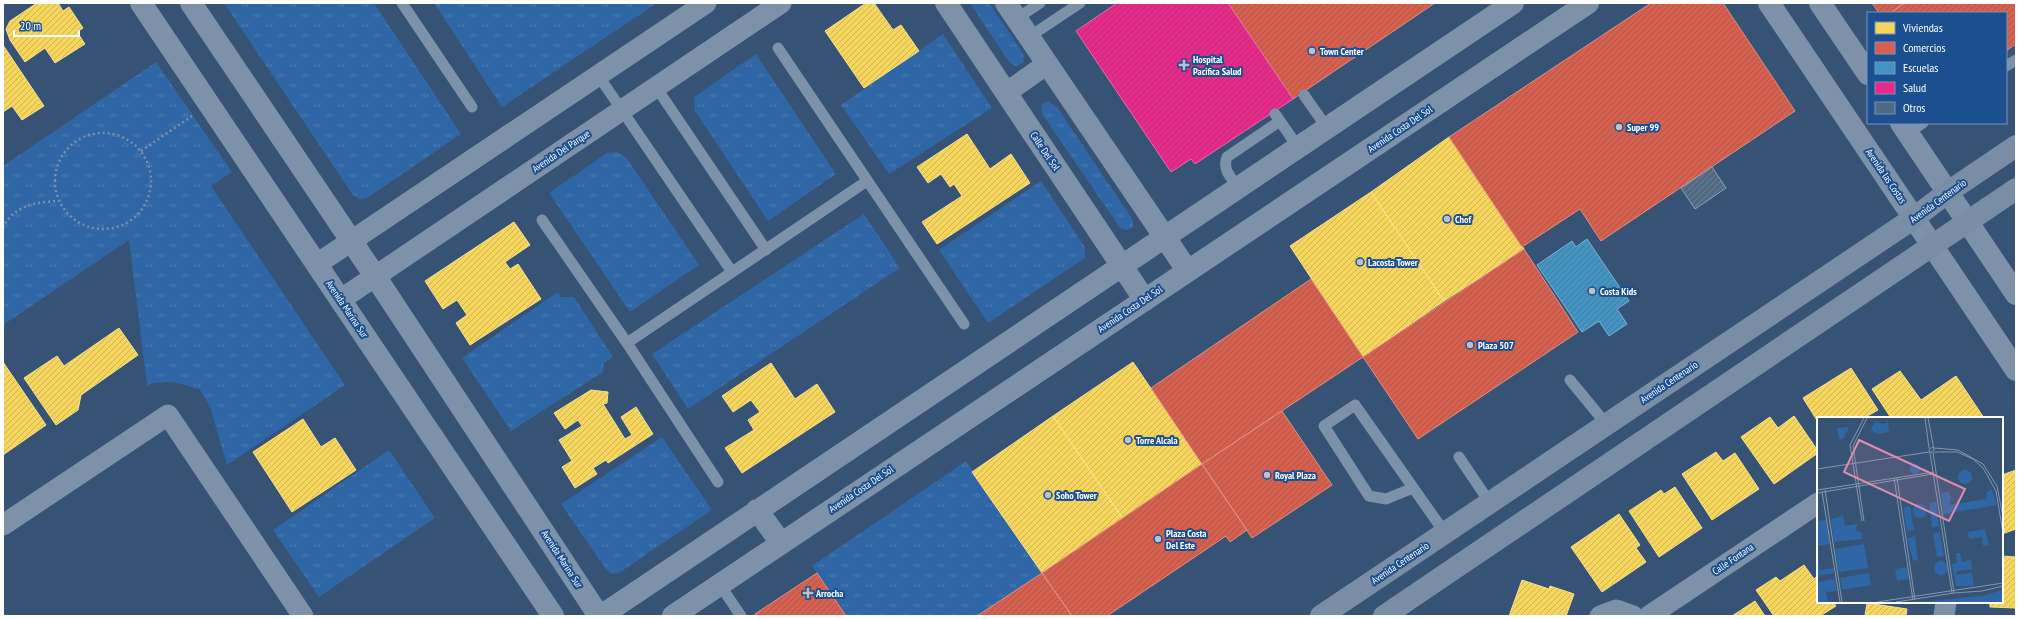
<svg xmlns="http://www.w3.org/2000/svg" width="2019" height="619" viewBox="0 0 2019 619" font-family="'PT Sans Narrow',sans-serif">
<defs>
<pattern id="grass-tufts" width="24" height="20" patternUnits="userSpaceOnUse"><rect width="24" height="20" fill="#2f66a5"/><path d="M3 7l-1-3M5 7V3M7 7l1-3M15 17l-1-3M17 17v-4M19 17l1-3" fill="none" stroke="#4e7db2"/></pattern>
<pattern id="homes-hatch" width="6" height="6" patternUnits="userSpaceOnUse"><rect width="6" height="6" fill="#f6d55c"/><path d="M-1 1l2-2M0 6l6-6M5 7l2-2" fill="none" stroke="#ccb358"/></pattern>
<pattern id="shops-hatch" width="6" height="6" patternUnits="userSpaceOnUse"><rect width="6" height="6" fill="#d6604d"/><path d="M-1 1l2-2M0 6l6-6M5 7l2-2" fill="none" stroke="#a6594d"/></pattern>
<pattern id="schools-hatch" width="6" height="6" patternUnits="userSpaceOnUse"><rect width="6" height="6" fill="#4393c3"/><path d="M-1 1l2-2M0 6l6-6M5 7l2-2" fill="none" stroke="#467a99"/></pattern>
<pattern id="health-hatch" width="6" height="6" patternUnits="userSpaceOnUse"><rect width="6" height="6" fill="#e7298a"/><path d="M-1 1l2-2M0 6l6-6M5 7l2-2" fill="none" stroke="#b13574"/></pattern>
<pattern id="building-hatch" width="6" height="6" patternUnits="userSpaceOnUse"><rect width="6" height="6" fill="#526984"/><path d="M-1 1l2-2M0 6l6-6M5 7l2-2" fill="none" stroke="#6c8096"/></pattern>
</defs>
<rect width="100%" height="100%" fill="#365274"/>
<path fill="url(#grass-tufts)" d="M224 3H374L461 134 367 198 359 199 353 195Z
M434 3H657L502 107Z
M970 3H989L1023 53 1024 62 1017 67 1009 62Z
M943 34 992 108 889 174 841 105Z
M756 54 836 174 768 221 695 111 694 97Z
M156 62 232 172 211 186 345 385 227 465 210 407 200 390C180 383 169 379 147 385L129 240 3 325V166Z
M1048 101 1057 107 1133 220V227L1127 230 1120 228 1043 115 1041 105Z
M617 152 626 157 699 265 630 312 549 193 607 153Z
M1041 181 1085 247V258L988 323 939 250Z
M864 214 900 268 688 409 652 354Z
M558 292 561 297H574L613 357 604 363 603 372 511 431 462 358Z
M662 437 712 510 619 573 611 574 605 568 561 504Z
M389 450 435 518 319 597 273 530Z
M966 461 1042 573 977 616H846L812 566Z"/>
<path fill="url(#homes-hatch)" stroke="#f9e28d" d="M37 3H58L63 11 69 7 83 28 77 32 85 44 55 63 45 48 25 62 10 40 6 29 10 21Z
M866 3H874L893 30 901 25 919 51 864 88 825 31Z
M3 45 44 106 22 120 12 106 3 112Z
M967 134 990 169 1011 154 1030 183 937 244 922 222 962 196 954 184 950 187 941 174 928 183 917 167Z
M1449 137 1524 249 1444 301 1371 192Z
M1371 192 1444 301 1363 357 1290 246Z
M514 222 530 245 505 262 510 269 518 264 541 299 470 345 456 323 467 315 457 300 443 309 425 281Z
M119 328 138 355 81 395 78 410 56 425 24 378 57 356 64 366Z
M3 362 46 425 3 455Z
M1133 362 1202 464 1123 519 1053 416Z
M771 363 795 399 817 384 835 412 742 473 725 448 754 430 748 420 760 412 751 400 733 412 722 396Z
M1851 368 1878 410 1864 418H1818V422L1803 398Z
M1900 371 1921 400 1956 376 1984 418H1891L1872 389Z
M591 390 608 392 607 403 603 404 625 439 632 435 621 417 636 407 653 434 608 463 606 460 593 468 597 474 575 488 562 467 572 461 559 440 582 426 578 420 565 429 554 413Z
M1053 416 1123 519 1042 573 972 472Z
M1794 416 1818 451V453L1774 484 1741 437 1770 417 1778 428Z
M303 419 321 447 335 438 356 470 292 512 253 452Z
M1716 452 1723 461 1735 453 1759 489 1712 520 1682 474Z
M2016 470V529L2002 534V475Z
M1675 487 1702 528 1659 557 1629 511 1661 490 1664 494Z
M1619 514 1640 545 1636 548 1646 562 1602 592 1571 547Z
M2002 556 2016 557V608L1990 607V602H2002Z
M1804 565 1814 579 1816 577 1818 580V602H1833L1836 606 1820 616H1774L1756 590 1776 577 1780 581Z
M1522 580 1549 589 1550 586 1574 594 1566 616H1509Z
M1755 601 1765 616H1732Z
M1867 603 1907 609 1906 616H1865Z"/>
<path fill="url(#shops-hatch)" stroke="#e29082" d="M1228 3H1435L1293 99Z
M1651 3H1723L1795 111 1601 241 1580 209 1522 247 1449 137Z
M1872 3H1905L1890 13H1879Z
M1905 3H2016V44L2006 51V13H1890Z
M1524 249 1578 332 1418 439 1363 357Z
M1311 279 1363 357 1202 464 1151 388Z
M1282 411 1332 485 1252 538 1202 464Z
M1202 464 1247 530 1230 542 1226 536 1107 616H1072L1042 573Z
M817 573 846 616H756L755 614Z
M1042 573 1072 616H977Z"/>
<path fill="url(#schools-hatch)" stroke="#7bb3d5" d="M1587 239 1629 301 1617 309 1627 324 1609 336 1599 321 1582 332 1537 265 1572 241 1576 247Z"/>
<path fill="url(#health-hatch)" stroke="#ee69ad" d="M1117 3H1228L1293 99 1195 164 1191 159 1171 172 1076 31Z"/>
<path fill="url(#building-hatch)" stroke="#92a2b6" d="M1712 167 1726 188 1695 209 1681 188Z"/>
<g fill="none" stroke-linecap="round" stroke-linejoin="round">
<path stroke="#7d92a8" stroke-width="2.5" stroke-dasharray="2 3" stroke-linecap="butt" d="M55 181a48 48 0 1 1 96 0a48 48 0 1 1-96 0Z
M141 151 192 116
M3 228C13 205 37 202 59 201"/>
<path stroke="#7d92a8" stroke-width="11" d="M402 3 472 107
M1016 19 1040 3
M1029 37 1080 3
M778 48 964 324
M2006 66 2016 60
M598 75 732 272
M656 87 766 250
M1304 95 1327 128
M1275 114 1298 147
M1908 133 1923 123
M1238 187C1231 178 1222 169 1227 157L1280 121
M542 220 627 343 718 482
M627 343 867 181
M1570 380 1607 425
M1459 457 1490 503
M1413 488 1386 499 1369 496 1324 426 1355 405 1445 533
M720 585 741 616"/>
<path stroke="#7d92a8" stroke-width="21" d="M1006 93 1047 64
M317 264 706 3
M340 300 781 3
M3 525 168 415 303 616
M1600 616 1616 610 1633 616
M1649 616 1818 503
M1944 616 1946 602"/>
<path stroke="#7d92a8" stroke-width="22" d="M141 3 553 616
M191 3 375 276 599 616
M946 3 1144 299
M1006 3 1187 270
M1769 3 2016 370
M1820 3 1868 74
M1901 123 2016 294
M757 510 781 543
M601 616 1513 3
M673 616 1588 3"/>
<path stroke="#798da4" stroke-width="22" d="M1321 616 1914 218 1948 192 2016 146
M1384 616 2016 189"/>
</g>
<g fill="#b9c2ce" stroke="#1b4f8f" stroke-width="1.5">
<circle cx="1312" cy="51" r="4"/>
<path d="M1182 59h4v4h4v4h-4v4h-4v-4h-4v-4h4z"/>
<circle cx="1619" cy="127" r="4"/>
<circle cx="1447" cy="219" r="4"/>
<circle cx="1360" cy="262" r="4"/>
<circle cx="1592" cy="291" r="4"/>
<circle cx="1470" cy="345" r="4"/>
<circle cx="1128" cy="440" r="4"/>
<circle cx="1267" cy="475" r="4"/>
<circle cx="1048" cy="495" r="4"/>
<circle cx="1158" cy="539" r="4"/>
<path d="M806 587h4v4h4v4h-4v4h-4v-4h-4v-4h4z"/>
</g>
<g text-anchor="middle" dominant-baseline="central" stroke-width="4" stroke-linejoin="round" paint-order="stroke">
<g font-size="10" font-weight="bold" fill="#fff" stroke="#1b4f8f" text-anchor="start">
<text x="1320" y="51">Town Center</text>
<text x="1193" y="59">Hospital<tspan x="1193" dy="12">Pacifica Salud</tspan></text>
<text x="1627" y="127">Super 99</text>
<text x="1455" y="219">Chof</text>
<text x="1368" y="262">Lacosta Tower</text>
<text x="1600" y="291">Costa Kids</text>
<text x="1478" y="345">Plaza 507</text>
<text x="1136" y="440">Torre Alcala</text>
<text x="1275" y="475">Royal Plaza</text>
<text x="1056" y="495">Soho Tower</text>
<text x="1166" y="533">Plaza Costa<tspan x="1166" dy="12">Del Este</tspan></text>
<text x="816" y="593">Arrocha</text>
</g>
<g font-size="10" fill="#fff" stroke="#1b4f8f">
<text transform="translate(1400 129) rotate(-34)">Avenida Costa Del Sol</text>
<text transform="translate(561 151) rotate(-34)">Avenida Del Parque</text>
<text transform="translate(1045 151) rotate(56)">Calle Del Sol</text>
<text transform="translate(1886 176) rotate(56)">Avenida las Costas</text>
<text transform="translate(1938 201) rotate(-36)">Avenida Centenario</text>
<text transform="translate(347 309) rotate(56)">Avenida Marina Sur</text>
<text transform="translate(1130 309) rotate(-34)">Avenida Costa Del Sol</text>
<text transform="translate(1669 382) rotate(-34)">Avenida Centenario</text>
<text transform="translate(861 489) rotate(-34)">Avenida Costa Del Sol</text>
<text transform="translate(562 559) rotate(57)">Avenida Marina Sur</text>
<text transform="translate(1733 559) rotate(-34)">Calle Fontana</text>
<text transform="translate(1400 563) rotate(-34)">Avenida Centenario</text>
</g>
</g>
<g transform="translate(1817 417)">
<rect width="186" height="186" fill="#365274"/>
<path d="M58 4 66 7 71 5 72 15 60 17 54 13ZM30 10 32 11 26 22H22L20 11ZM93 52a5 5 0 1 1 10 0a5 5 0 1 1-10 0ZM141 60a7 7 0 1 1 14 0a7 7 0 1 1-14 0ZM175 72 180 88 126 97 124 76 132 74 134 81 132 88 170 82 169 76ZM119 85 122 109 115 111 112 86ZM96 94a7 7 0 1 1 14 0a7 7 0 1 1-14 0ZM93 89 97 113 90 115 86 91ZM26 99 28 109 40 107 39 113 45 116V122L17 125 14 102ZM9 103 13 127 0 129V104ZM168 112 172 128 166 129 165 120 152 122 151 115ZM123 115 127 139 120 140 116 116ZM98 119 101 143 96 144 90 121ZM47 127 51 151 22 155 18 132ZM139 136H143L145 145 154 143 155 152 140 154 139 158 155 156 157 169H139L135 147 140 146ZM1 139 3 153 17 151V156L0 159ZM117 151a7 7 0 1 1 14 0a7 7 0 1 1-14 0ZM90 150 92 162 80 164 78 152ZM52 156 54 168 25 173 23 161ZM18 162 20 174 9 175 11 185H1L0 165Z" fill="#2f66a5"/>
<path d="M186 172V185H107L170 178Z" fill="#2f66a5"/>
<path fill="none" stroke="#8697ac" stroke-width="1" d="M108 1 112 31M111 1 117 33 113 36 112 32 116 30M117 31 141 33 166 47 180 69 186 100M116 35 137 176M117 35H140L156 42 166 51 179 74 186 116M113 36 135 176M0 52 112 35M77 61 96 183M80 61 98 183M0 73 117 55M8 73 25 185M5 75 23 185M0 76 116 57M45 104 33 28 47 1M47 104 36 29 50 1M60 185 186 166M79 185 137 176 165 174 186 169"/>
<path fill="#e08cad" fill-opacity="0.15" stroke="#e08cad" stroke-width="2" d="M42 23 148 72 132 104 27 55Z"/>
<rect width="186" height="186" fill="none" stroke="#fff" stroke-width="2"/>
</g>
<rect width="2019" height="619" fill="none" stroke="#ffffff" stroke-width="8"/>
<rect x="1867" y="12" width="140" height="112" fill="#1b4f8f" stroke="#7695bc"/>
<rect x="1875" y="22" width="20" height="12" fill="#f6d55c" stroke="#7695bc"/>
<text x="1903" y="32" font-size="12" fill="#ffffff">Viviendas</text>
<rect x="1875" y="42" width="20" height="12" fill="#d6604d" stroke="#7695bc"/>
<text x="1903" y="52" font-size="12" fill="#ffffff">Comercios</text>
<rect x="1875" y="62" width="20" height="12" fill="#4393c3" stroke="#7695bc"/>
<text x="1903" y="72" font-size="12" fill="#ffffff">Escuelas</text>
<rect x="1875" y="82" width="20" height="12" fill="#e7298a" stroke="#7695bc"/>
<text x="1903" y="92" font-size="12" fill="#ffffff">Salud</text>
<rect x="1875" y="102" width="20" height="12" fill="#526984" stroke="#7695bc"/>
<text x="1903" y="112" font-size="12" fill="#ffffff">Otros</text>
<path d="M14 30v6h65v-6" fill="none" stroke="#ffffff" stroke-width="2"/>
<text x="20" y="30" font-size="12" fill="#ffffff" stroke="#1b4f8f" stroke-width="3" paint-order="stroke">20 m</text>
</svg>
